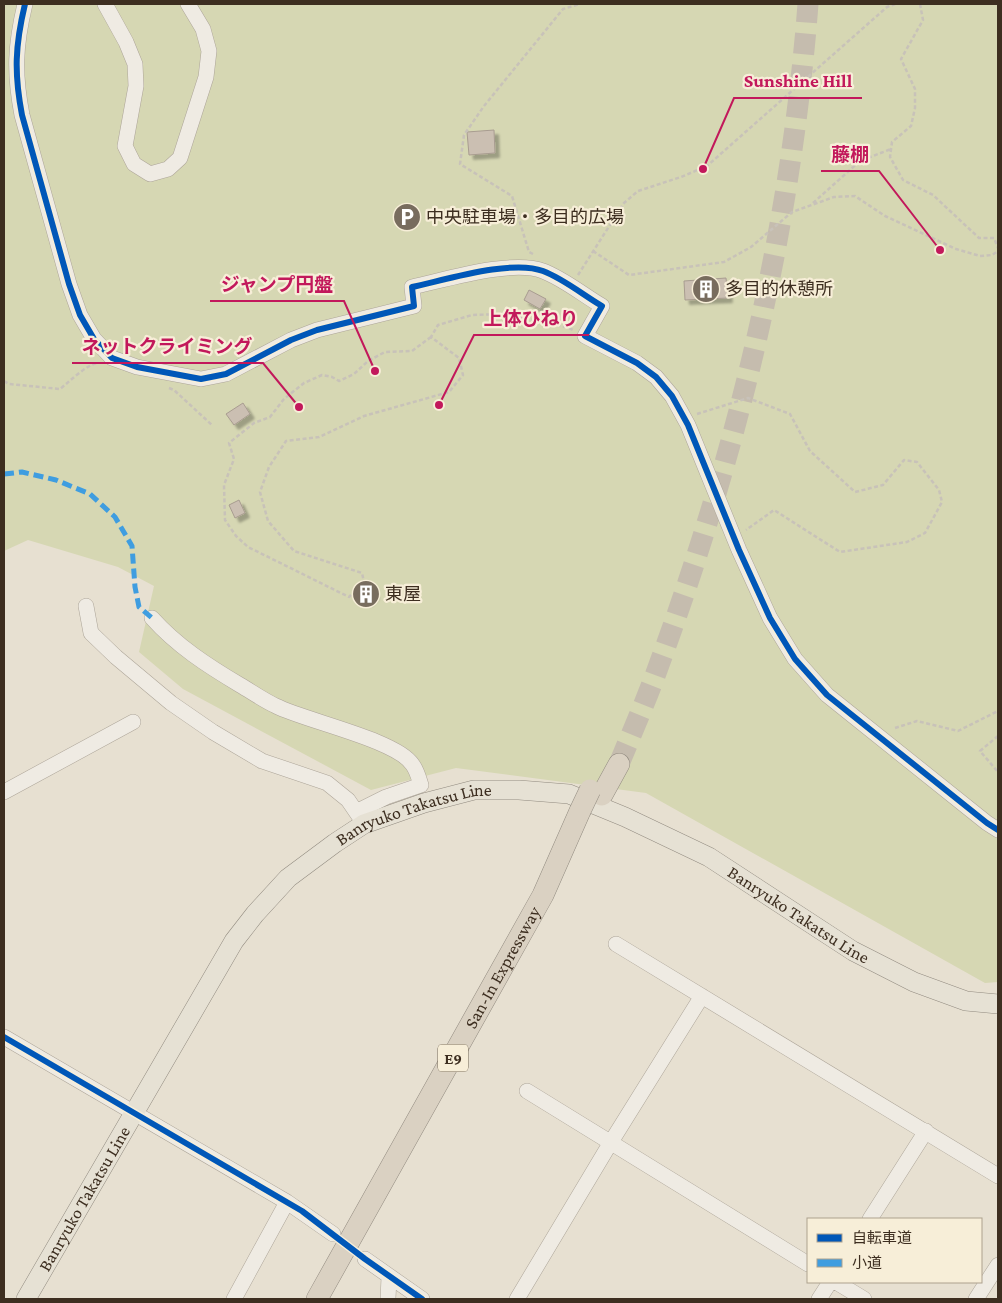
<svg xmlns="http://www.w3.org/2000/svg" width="1002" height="1303" viewBox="0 0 1002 1303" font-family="'Crimson Pro','Noto Sans JP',serif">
<defs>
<filter id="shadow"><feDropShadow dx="4.5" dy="4.5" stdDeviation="1" flood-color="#0004"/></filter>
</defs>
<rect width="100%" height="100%" fill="#e7e0d1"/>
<path fill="#d6d7b3" d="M4 4H998V982L985 983 646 793 456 768 371 790 183 689 139 652 154 586 118 567 28 540 4 551Z"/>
<path fill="#cbbfb2" stroke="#a89c90" filter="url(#shadow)" d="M494 130 495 153 469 155 467 132Z
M726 278 728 298 685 300 684 281Z
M529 290 546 299 540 309 524 300Z
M243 403 250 414 234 425 226 414Z
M239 500 245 513 235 518 229 505Z
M364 585 375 594 367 602 357 593Z"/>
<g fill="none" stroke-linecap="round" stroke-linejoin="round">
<path stroke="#c5bcae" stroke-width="21" stroke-dasharray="21 11" stroke-linecap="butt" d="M619 764C633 730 648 696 660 662 738 450 791 229 808 4"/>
<g stroke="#ada599" stroke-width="16">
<path id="minor" d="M25 4C15 46 14 73 22 115L69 284 80 315 94 339 112 358 137 367 201 379 226 374 291 340 317 330 414 306 412 287C445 280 512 259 543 271 564 279 583 295 602 306L585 336 637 363 656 377 672 396 688 425 739 550 770 618 795 659 827 695 987 823 998 830
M105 4 126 42 135 64 136 86 125 146 134 164 150 174 168 169 180 158 206 77 209 51 203 29 188 4
M86 606 91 633 116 657 171 703 213 732 262 761 327 783 348 800 361 819
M152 618C177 646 208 666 240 685 252 692 263 700 276 706 306 721 396 740 412 764 417 770 419 779 421 785L386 797 356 812
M4 792 133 722
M616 944 998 1176
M4 1037 287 1202 333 1234
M527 1091 808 1264
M870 1219 926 1131
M365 1259 422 1299
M836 1282 864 1299
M234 1299 287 1202
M388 1299 389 1277
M517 1299 611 1142 702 996
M819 1299 830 1282
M976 1299 998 1265"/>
</g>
<g stroke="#928b80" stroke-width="20">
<g id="major">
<path id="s1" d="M26 1299 234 941 255 914 288 878 335 843 364 824 424 803 474 790H519L569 794 625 817 709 857 853 951 914 982 966 1001 998 1004"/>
</g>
</g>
<g stroke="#928b80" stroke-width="22">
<g id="highway">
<path d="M602 795 619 764"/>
<path id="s2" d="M317 1299 543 895 580 811"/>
</g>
</g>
<path stroke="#c8c2b9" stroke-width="2.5" stroke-dasharray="4 2.5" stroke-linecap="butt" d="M920 4 923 20 901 59 915 89V108L911 126 892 142 890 157 903 180 933 195 979 238H994L998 248
M813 203 860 161 891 149
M593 251 629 275 724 262 751 247 792 212 834 197 855 196 885 216 956 249 980 256 992 255 998 251
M533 254 529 252 512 196 460 164 464 135 484 106 563 9 580 4
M578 275 624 203 638 191 681 177 707 166 887 7 895 4
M431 337 412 351 385 352 368 361 354 374 339 381 332 377 322 375 304 383 284 399 270 417 254 423 229 443 234 459 224 485 225 520 236 536 248 547 349 597 364 582 362 573 294 551 268 521 260 492 269 467 286 441 319 437 364 416 449 392 463 375 459 358 431 337 438 325 472 315 503 314 567 327 573 330
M4 381 9 384 60 389C69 382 87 364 98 363
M169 388 174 390 213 426
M697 414 748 398 790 414 810 451 855 492 883 485 904 460 917 462 939 490 942 502 925 533 907 542 840 552 774 510 746 530
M895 728 917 721 958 731 998 711
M998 736 980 751 998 772"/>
<use href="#minor" stroke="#efebe3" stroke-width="15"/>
<use href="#major" stroke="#e6e1d4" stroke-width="19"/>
<use href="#highway" stroke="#dad1c2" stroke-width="21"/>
<g stroke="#928b80" stroke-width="22" stroke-linecap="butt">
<path id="highway-bridge" d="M580 811 590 790"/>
</g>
<use href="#highway-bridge" stroke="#dad1c2" stroke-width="21"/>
<path stroke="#3f9de0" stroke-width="5" stroke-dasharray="10 5" stroke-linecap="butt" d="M4 474 22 472 56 480 90 494 115 517 132 546 135 587 139 607 152 618"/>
<g stroke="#f7eed8" stroke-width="9">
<path id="cycleway" d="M25 4C15 46 14 73 22 115L69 284 80 315 94 339 112 358 137 367 201 379 226 374 291 340 317 330 414 306 412 287C445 280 512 259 543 271 564 279 583 295 602 306L585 336 637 363 656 377 672 396 688 425 739 550 770 618 795 659 827 695 987 823 998 830
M4 1037 302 1211 365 1259 422 1299"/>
</g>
<use href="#cycleway" stroke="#0057b8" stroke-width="6"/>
</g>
<defs>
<g id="parking-disc" transform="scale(1.4375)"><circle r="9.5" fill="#786c5e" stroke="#f7eed8"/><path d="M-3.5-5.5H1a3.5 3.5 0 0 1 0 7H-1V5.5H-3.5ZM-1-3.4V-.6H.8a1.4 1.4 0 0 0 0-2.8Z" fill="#fff"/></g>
<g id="building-disc" transform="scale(1.4375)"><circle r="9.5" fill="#786c5e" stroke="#f7eed8"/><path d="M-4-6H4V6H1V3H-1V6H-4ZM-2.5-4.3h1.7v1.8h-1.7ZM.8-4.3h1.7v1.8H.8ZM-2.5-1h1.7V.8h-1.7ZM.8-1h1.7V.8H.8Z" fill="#fff"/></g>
</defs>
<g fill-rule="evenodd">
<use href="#parking-disc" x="407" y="217"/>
<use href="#building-disc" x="706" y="289"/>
<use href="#building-disc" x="366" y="594"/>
</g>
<g text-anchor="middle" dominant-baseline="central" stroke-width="4.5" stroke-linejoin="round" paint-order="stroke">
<rect fill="#f7eed8" stroke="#756857" stroke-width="1" x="438" y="1044.5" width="30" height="27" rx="4"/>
<g font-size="16" font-weight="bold" fill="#3d2e20">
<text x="453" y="1058">E9</text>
</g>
<g font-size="18" fill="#3d2e20" stroke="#f7eed8" text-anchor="start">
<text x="426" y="217">中央駐車場・多目的広場</text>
<text x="725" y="289">多目的休憩所</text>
<text x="385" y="594">東屋</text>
</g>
<g font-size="18" fill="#3d2e20" stroke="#f7eed8">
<text stroke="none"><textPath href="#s1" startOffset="641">Banryuko Takatsu Line</textPath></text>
<text stroke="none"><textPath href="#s1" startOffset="1061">Banryuko Takatsu Line</textPath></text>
<text stroke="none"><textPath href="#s2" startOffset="380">San-In Expressway</textPath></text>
<text stroke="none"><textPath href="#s1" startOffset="116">Banryuko Takatsu Line</textPath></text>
</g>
</g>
<path fill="none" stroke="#c2185b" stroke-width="2" d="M703 169L734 98H862M940 250L879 171H821M375 371L344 301H210M439 405L474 335H589M299 407L263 363H72"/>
<g fill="#c2185b" stroke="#f7eed8" stroke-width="2">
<circle cx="703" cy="169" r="5"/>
<circle cx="940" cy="250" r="5"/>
<circle cx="375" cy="371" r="5"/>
<circle cx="439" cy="405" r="5"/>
<circle cx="299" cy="407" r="5"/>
</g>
<g font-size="19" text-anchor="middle" font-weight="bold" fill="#c2185b" stroke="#f7eed8" stroke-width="4.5" stroke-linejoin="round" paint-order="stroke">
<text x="798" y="87">Sunshine Hill</text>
<text x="850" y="161">藤棚</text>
<text x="277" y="291">ジャンプ円盤</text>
<text x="531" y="325">上体ひねり</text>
<text x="167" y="353">ネットクライミング</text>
</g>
<rect width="1002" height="1303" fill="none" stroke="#3d2e20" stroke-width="10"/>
<rect x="807" y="1218" width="175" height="65" fill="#f7eed8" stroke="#ada18e"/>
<rect x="817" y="1234" width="25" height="8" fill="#0057b8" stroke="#ada18e"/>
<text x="852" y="1243" font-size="15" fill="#3d2e20">自転車道</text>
<rect x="817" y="1259" width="25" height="8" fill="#3f9de0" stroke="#ada18e"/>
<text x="852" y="1268" font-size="15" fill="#3d2e20">小道</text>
</svg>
